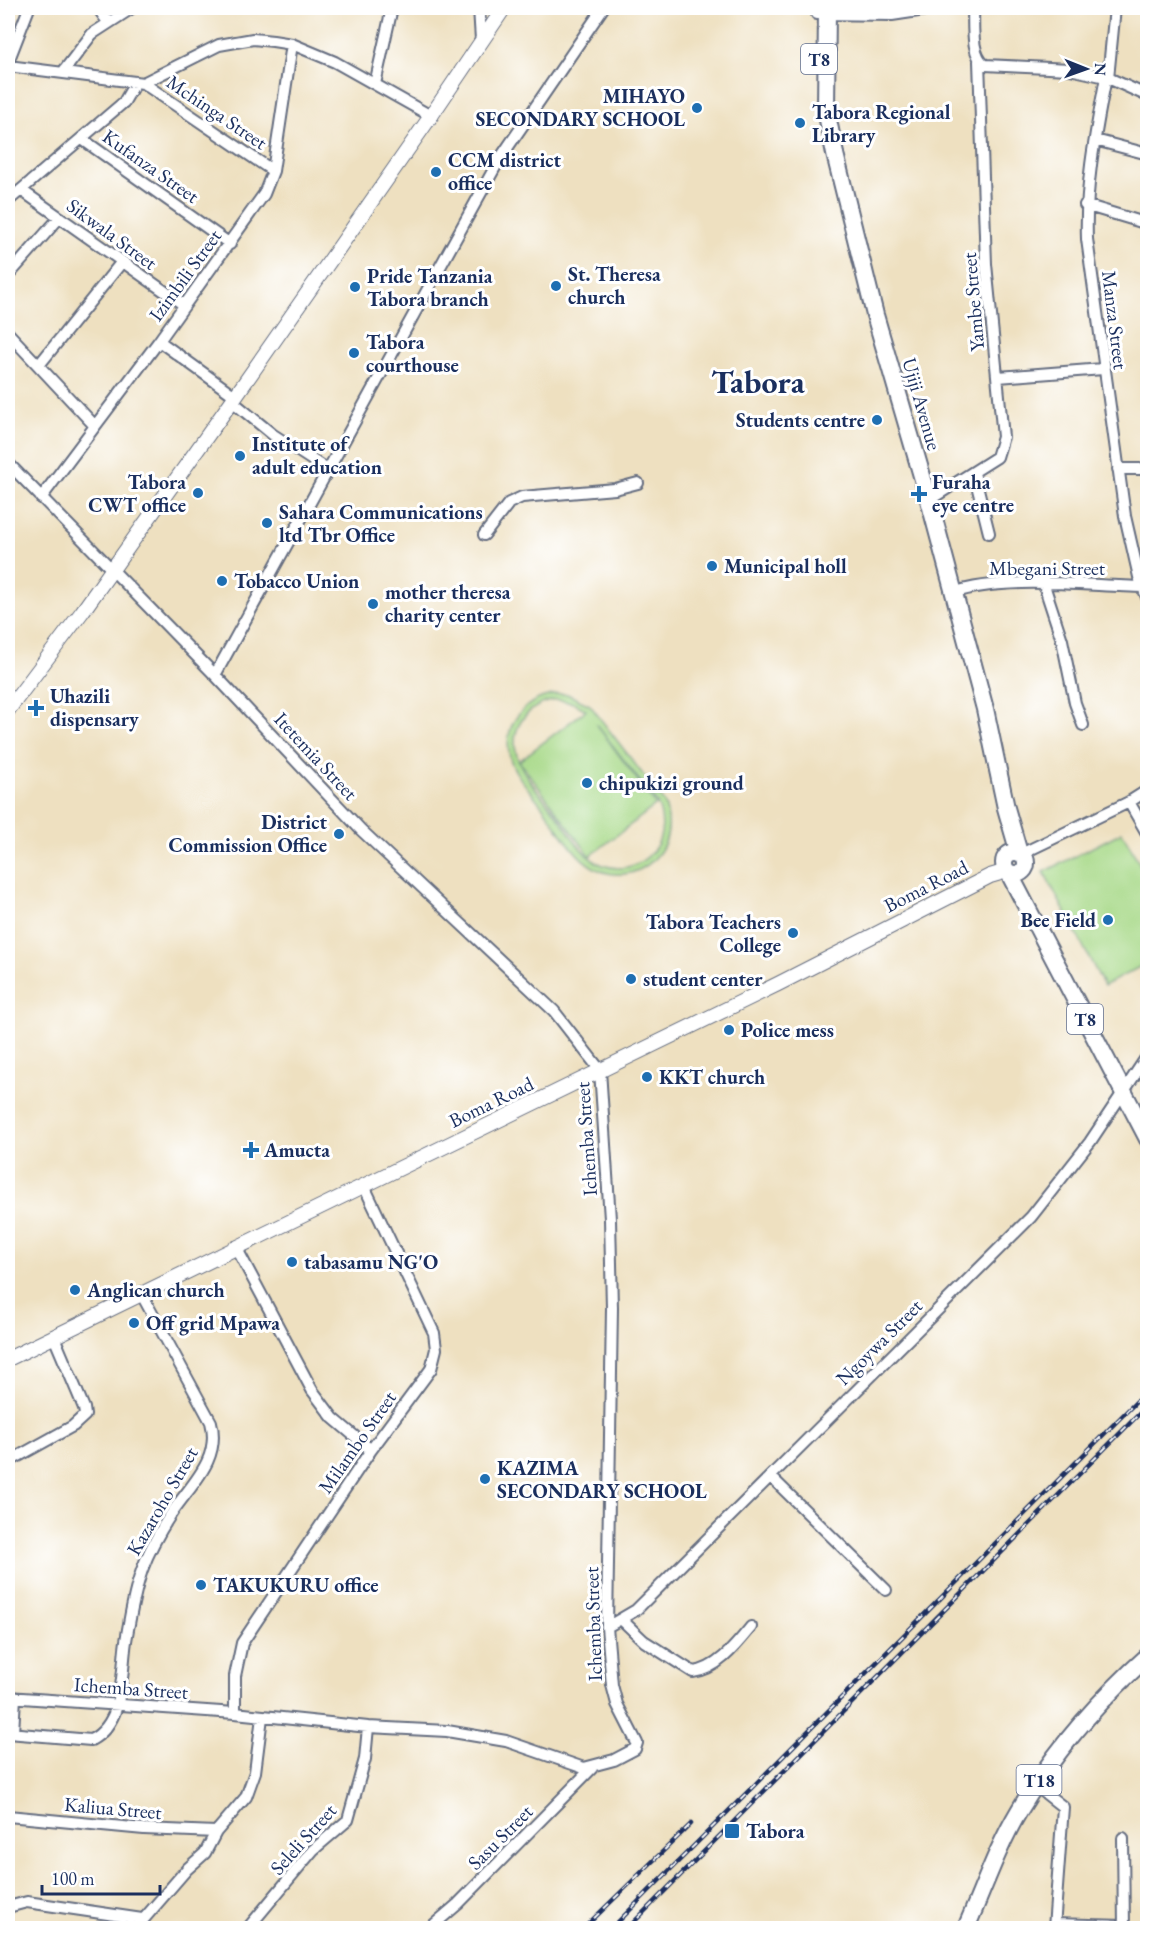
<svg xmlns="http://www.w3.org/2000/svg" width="1155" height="1936" viewBox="0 0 1155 1936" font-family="'EB Garamond',serif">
<rect width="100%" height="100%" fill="#fff"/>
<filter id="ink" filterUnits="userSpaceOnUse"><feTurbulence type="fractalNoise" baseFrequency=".0167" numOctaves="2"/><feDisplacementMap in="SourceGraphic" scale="12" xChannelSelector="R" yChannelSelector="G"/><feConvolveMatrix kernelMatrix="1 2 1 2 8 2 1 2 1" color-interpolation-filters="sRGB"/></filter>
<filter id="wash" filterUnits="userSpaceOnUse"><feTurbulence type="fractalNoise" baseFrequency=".008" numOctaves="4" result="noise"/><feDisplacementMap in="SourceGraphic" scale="24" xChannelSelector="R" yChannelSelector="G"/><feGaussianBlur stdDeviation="1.35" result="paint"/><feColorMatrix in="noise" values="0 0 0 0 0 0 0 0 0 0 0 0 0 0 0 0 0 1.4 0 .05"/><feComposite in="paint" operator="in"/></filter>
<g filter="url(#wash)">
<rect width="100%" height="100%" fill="#eee0c0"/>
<path fill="#a7d988" stroke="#618473" stroke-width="1.5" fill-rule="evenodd" d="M567 694 590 705 664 802C671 822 670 842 655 858 647 867 635 873 623 874 583 878 563 834 543 807 532 792 514 775 510 758 500 720 532 692 567 694ZM557 700 574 703 586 710 519 761 590 856 656 805 596 724 657 803C664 819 664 837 653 851 641 866 621 872 603 865 582 858 570 832 557 815 537 789 499 754 522 720 531 707 543 702 557 700Z
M1122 832 1147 877V963L1104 986 1044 872Z"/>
</g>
<g filter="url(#ink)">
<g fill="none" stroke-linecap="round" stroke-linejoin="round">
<g stroke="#656d80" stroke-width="14">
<path id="minor" d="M98 8 108 22
M479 8 481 40
M973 8C974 24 970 54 985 65L1070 69 1106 77 1148 96
M817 14 892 15 938 8
M8 62 29 8
M8 66 143 83 219 45 253 39 273 41 292 44 335 62 431 116
M63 72 92 34 132 8
M1106 77C1096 131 1085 184 1087 239L1125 516 1139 577 1148 600
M1108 78 1115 8
M143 83 273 171
M375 84 392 8
M82 139 230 244
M1095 140 1148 154
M21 190 184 305
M8 201 124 102 135 83
M1085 205 1148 224
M8 276 59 218
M8 333 95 426
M159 341 235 396
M39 365 121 263
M998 377 1103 369
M232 401 272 434 329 471
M8 463 215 675 361 830 554 1011 600 1070 610 1219 612 1308 607 1627 612 1685 617 1704 637 1743 635 1749 614 1760 584 1768 506 1741 447 1731 368 1727 235 1713 8 1697
M1118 469H1148
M974 473 989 533
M41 498 159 341 264 194 273 171 292 44
M929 500 997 457 1003 437 986 264 979 61
M484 535 509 503 522 497 615 489 638 483
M1044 585 1062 640 1075 703 1083 725
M952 593C1006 575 1086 586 1143 587
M215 675 499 160 603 8
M1129 802 1148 835
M1021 854 1129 802 1148 790
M236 1247 312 1390 333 1418 371 1450
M8 1462 73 1426 85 1415 84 1408 54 1337
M771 1477 886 1590
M622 1620 644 1641 693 1672C717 1670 737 1644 751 1627
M607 1627 636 1610 1031 1217 1090 1142 1148 1055
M235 1713V1676L242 1643 371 1450 431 1369 436 1349 434 1333 364 1186
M8 1733 91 1740C125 1722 121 1674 126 1641 130 1617 134 1593 142 1570 149 1550 160 1531 171 1514 191 1484 221 1460 211 1422L142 1295
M13 1733 15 1697
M1035 1785 1063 1807 1054 1928
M8 1816 144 1829 216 1832
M1123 1838 1124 1928
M8 1907 27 1902 142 1919
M1054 1924 1124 1926
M136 1928 187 1869 205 1853 216 1832 246 1797 255 1772 262 1717
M248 1928 313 1850 348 1820 365 1759 368 1727
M430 1928 458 1904 592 1768"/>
</g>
<g stroke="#656d80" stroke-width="16">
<path id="major" d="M8 710 82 612 232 401 431 116 504 8
M8 1359 778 984 990 876 1007 871"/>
</g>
<g stroke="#656d80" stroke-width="20">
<path id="highway" d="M827 8 826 110 835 154 875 315 929 500 985 709 1006 808 1019 853
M1004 863a11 11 0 1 1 22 0a11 11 0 1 1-22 0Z
M1009 873 1148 1139
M966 1928C983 1890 997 1848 1019 1811 1053 1753 1098 1701 1148 1656"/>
</g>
<use href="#minor" stroke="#fff" stroke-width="10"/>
<use href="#major" stroke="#fff" stroke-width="14"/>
<use href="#highway" stroke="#fff" stroke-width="16"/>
<g stroke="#1b2f5e" stroke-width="4.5">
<path id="rail" d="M584 1928 691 1824
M612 1928 1148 1390
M628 1928 1148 1405"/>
</g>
<use href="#rail" stroke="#fff" stroke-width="2" stroke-dasharray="7" stroke-linecap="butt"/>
</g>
</g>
<g fill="#1f6fb2" stroke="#fff" stroke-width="2">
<circle cx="697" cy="108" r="6"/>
<circle cx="800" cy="123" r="6"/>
<circle cx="436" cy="172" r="6"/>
<circle cx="556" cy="286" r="6"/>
<circle cx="355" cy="287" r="6"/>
<circle cx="354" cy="353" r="6"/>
<circle cx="877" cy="420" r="6"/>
<circle cx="240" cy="456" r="6"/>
<circle cx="198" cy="493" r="6"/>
<path d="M916 485h6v6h6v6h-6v6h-6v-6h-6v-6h6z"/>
<circle cx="267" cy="523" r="6"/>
<circle cx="712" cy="566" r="6"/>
<circle cx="222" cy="581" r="6"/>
<circle cx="373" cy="604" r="6"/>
<path d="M33 699h6v6h6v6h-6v6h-6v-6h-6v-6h6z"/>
<circle cx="587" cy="783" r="6"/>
<circle cx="339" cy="834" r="6"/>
<circle cx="1108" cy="920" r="6"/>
<circle cx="793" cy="933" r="6"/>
<circle cx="631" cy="979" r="6"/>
<circle cx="729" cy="1030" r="6"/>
<circle cx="647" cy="1077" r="6"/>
<path d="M248 1141h6v6h6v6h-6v6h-6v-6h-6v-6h6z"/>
<circle cx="292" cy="1262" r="6"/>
<circle cx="75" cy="1290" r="6"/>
<circle cx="134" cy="1323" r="6"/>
<circle cx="485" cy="1479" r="6"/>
<circle cx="201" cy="1585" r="6"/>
<rect x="724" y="1823" width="16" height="16" rx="3"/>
</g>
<g text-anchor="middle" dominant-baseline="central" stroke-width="6" stroke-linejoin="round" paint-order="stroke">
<g fill="#fff" stroke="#5f6d8e" stroke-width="1.5">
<rect x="801" y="44" width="36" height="30" rx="4.5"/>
<rect x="1067" y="1004" width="36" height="30" rx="4.5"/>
<rect x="1016.5" y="1765" width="45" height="30" rx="4.5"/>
</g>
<g font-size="18" font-weight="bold" fill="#1b2f5e">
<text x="819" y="59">T8</text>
<text x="1085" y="1019">T8</text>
<text x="1039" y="1780">T18</text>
</g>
<g font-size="20" font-weight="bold" fill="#1b2f5e" stroke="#fff" text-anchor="start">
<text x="685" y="96" text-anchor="end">MIHAYO<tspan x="685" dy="23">SECONDARY SCHOOL</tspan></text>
<text x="812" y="112">Tabora Regional<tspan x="812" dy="23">Library</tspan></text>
<text x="448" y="160">CCM district<tspan x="448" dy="23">office</tspan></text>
<text x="568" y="274">St. Theresa<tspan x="568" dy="23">church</tspan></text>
<text x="367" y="276">Pride Tanzania<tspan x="367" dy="23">Tabora branch</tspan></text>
<text x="366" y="342">Tabora<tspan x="366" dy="23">courthouse</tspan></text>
<text x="865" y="420" text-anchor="end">Students centre</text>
<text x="252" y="444">Institute of<tspan x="252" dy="23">adult education</tspan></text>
<text x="186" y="482" text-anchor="end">Tabora<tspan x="186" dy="23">CWT office</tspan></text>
<text x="932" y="482">Furaha<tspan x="932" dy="23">eye centre</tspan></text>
<text x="279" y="512">Sahara Communications<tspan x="279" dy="23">ltd Tbr Office</tspan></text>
<text x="724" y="566">Municipal holl</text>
<text x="234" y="581">Tobacco Union</text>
<text x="385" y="592">mother theresa<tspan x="385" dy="23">charity center</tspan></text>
<text x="50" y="696">Uhazili<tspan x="50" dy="23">dispensary</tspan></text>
<text x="599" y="783">chipukizi ground</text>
<text x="327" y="822" text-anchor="end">District<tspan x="327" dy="23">Commission Office</tspan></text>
<text x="1096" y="920" text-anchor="end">Bee Field</text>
<text x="781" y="922" text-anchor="end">Tabora Teachers<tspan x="781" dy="23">College</tspan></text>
<text x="643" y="979">student center</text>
<text x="741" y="1030">Police mess</text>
<text x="659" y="1077">KKT church</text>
<text x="264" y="1150">Amucta</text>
<text x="304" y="1262">tabasamu NG'O</text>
<text x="87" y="1290">Anglican church</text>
<text x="146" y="1323">Off grid Mpawa</text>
<text x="497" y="1468">KAZIMA<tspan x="497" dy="23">SECONDARY SCHOOL</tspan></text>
<text x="213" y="1585">TAKUKURU office</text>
<text x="746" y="1831">Tabora</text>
</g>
<g font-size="20" fill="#1b2f5e" stroke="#fff">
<text transform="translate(217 112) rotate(34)">Mchinga Street</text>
<text transform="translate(151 166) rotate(35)">Kufanza Street</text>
<text transform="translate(112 234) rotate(36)">Sikwala Street</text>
<text transform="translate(185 275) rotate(-54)">Izimbili Street</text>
<text transform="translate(973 302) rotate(-95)">Yambe Street</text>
<text transform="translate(1115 320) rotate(83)">Manza Street</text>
<text transform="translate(922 404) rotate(74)">Ujiji Avenue</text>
<text x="1047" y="568">Mbegani Street</text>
<text transform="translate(316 756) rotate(47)">Itetemia Street</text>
<text transform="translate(926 886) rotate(-27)">Boma Road</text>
<text transform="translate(491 1102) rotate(-26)">Boma Road</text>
<text transform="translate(586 1139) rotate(-94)">Ichemba Street</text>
<text transform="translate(879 1342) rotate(-45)">Ngoywa Street</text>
<text transform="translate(357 1442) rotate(-55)">Milambo Street</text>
<text transform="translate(162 1501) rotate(-60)">Kazaroho Street</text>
<text transform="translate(593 1624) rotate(-92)">Ichemba Street</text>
<text transform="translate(131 1688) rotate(4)">Ichemba Street</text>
<text transform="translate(113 1808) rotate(5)">Kaliua Street</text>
<text transform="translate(500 1837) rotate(-45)">Sasu Street</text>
<text transform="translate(303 1839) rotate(-48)">Seleli Street</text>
</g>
<g font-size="32" font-weight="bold" fill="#1b2f5e" stroke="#fff">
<text x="758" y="382">Tabora</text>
</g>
</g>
<rect width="1155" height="1936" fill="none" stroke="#fff" stroke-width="30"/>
<g transform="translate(1086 69) rotate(91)" stroke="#ffffff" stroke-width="4.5" paint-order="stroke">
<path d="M0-4.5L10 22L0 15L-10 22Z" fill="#1b2f5e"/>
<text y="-9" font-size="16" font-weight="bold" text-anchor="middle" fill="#1b2f5e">N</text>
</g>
<path d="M42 1885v9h118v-9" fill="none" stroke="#1b2f5e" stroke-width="3"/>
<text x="51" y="1885" font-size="18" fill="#1b2f5e" stroke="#ffffff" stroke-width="4.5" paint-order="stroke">100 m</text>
</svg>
